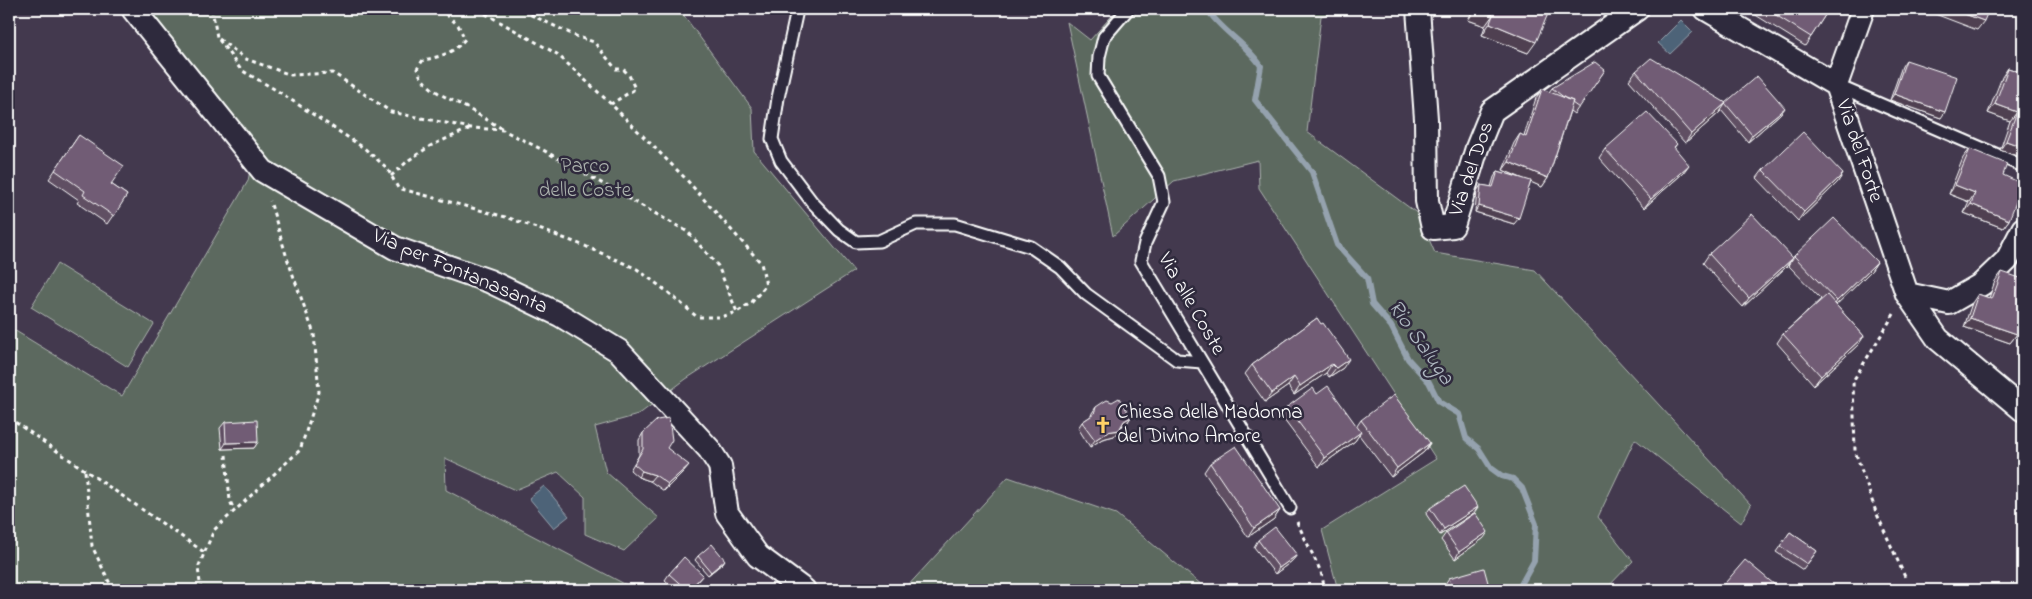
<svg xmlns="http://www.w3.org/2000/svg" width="2032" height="599" viewBox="0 0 2032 599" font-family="'Indie Flower',sans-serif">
<rect width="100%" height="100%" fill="#43394e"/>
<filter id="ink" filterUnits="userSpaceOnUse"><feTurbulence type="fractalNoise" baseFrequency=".02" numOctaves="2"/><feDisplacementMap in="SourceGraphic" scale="10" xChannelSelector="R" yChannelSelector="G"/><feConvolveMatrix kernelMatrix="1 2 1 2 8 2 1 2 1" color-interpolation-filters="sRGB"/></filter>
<g filter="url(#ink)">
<path fill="#5b695f" stroke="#adb4af" d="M143 9H679L752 108 754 151 854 271 686 379 638 415 595 427 606 472 659 518 624 551 585 534V497L558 472 515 490 445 458 446 490 636 590H9V327L122 396 248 181 255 143Z
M1118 9H1347L1321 16 1307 132 1418 214 1435 253 1535 270 1751 505 1741 523 1635 439 1598 517 1633 561 1605 590H1338L1322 530 1436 459 1259 188 1258 160 1174 181 1113 236 1067 22 1090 40Z
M57 264 154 324 128 367 31 307Z
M1008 477 1116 514 1208 590H904Z"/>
<path fill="#4e6478" stroke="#95a2ae" d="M1681 20 1693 32 1670 54 1658 43Z
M544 486 569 516 554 528 529 498Z"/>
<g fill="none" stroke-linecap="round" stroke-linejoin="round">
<path stroke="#95a2ae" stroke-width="6" d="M1207 9C1221 31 1247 44 1261 66L1255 100 1312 172 1337 245 1367 278 1372 304 1391 326 1408 359 1429 382 1439 402 1459 414 1466 438 1479 449 1491 468 1502 476 1513 479 1522 488 1536 524 1534 561 1518 590"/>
<g stroke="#fff" stroke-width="15">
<path id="service" d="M794 9 796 15 778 98 772 139 781 161 812 202 839 230 856 242 879 241 916 224H955L1031 247 1060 267 1086 294 1177 360 1202 362
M1128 9 1104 37 1099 57 1098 76 1159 176 1164 202 1145 243 1141 261 1290 508
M1838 86 2023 166"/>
</g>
<g stroke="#fff" stroke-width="26">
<path id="minor" d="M133 9 263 171 395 248 489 281 560 315 619 351 709 449 720 466 727 513 758 556 804 590
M1418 9 1426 119 1427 201 1433 228 1453 226 1477 148 1492 111 1637 9
M1706 9 1836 85
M1863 9 1836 85 1907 294 1938 339 2023 410
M1907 294 1949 303 1982 284 2007 260 2023 229"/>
</g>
<path stroke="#fff" stroke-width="3" stroke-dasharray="4 4" stroke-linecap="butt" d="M208 9 211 11 216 9
M212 9 217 37 241 70 276 90 364 148 387 168 398 188 509 218 585 246 637 269 669 293 697 317H721L737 312 752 302 766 285 761 263 684 177 611 104 557 54 477 9
M440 9 458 25 465 39C454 53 440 57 423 60L417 69C425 90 447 97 465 107 478 114 490 122 503 129
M526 9 527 13 578 37 594 42 616 69H623L629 75 635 89 611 104
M219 39 246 59 291 75 333 73 391 112 471 128 503 130 543 150 688 232 718 266 737 312
M391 176 409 160 430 146 471 128
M1894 314 1853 381 1855 451 1876 512 1905 577
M9 418 204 552
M226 455 230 501 234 510
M85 471 92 546 113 590
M1297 522 1321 572 1325 590
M201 590 198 568 214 530 300 450 319 392 314 334 287 258 270 201"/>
<use href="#service" stroke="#2f2a3d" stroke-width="11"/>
<use href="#minor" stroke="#2f2a3d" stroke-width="22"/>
</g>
<path fill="#614f64" stroke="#fff" d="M1473 9H1550L1528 53 1482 35 1485 26 1468 20Z
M1746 9H1829L1805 46Z
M1906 60 1941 118 1890 100 1902 66Z
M2008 68 2023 73V158L2000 150 2010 121 1988 113 2002 77Z
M1605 70 1574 114 1570 111 1548 178 1542 187 1531 182 1514 224 1475 212 1477 191 1481 185 1491 187 1494 177 1498 171 1521 178 1503 170 1514 143 1520 134 1524 136 1536 98 1542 89 1549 92 1552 88Z
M1636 71 1725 103 1785 108 1780 114 1748 142 1721 110 1720 112 1685 143 1629 80Z
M79 135 111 184 127 195 107 224 77 203 79 200 49 179Z
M1677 144 1674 148 1683 173 1644 208 1599 158 1605 149Z
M1970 149 2003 175 2009 220 2003 228 1964 213 1969 202 1949 194 1963 158Z
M1763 170 1843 174 1837 183 1798 221 1757 178Z
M1709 254 1793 258 1786 267 1743 307 1703 263Z
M1794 256 1877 262 1871 271 1836 305 1864 336 1858 345 1814 385 1777 343 1783 334 1821 299 1788 265Z
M2002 272 2017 334 2010 343 1964 327 1972 303 1978 294 1989 298 1995 281Z
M1317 318 1343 368 1329 377 1326 373 1294 395 1288 386 1265 402 1245 374 1252 365Z
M1317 394 1357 426 1361 420 1430 443 1424 452 1391 477 1359 435 1355 441 1319 467 1281 416 1287 407Z
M1096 407 1131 417 1127 423 1121 427 1114 436 1102 439 1090 447 1078 428 1082 422 1091 416 1092 413Z
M225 422 258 442 254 448 222 449 220 428Z
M643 433 667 448 684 471 664 491 650 481 638 477 630 470 639 455V440Z
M1210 463 1280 510 1274 519 1248 537 1204 472Z
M1430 508 1474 513 1440 535 1426 514Z
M1790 532 1817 551 1803 570 1776 552Z
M1446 533 1484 538 1455 559 1441 540Z
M1258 540 1297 555 1292 561 1275 574 1254 547Z
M698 556 723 563 708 575 695 560Z
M669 574 703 575 690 590H676L665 580Z
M1449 578 1490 590H1447L1445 584Z"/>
<path fill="#4f4051" stroke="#fff" d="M1476 9 1493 15 1485 26 1468 20Z
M1922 9H1951L1984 21 1977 30Z
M1490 23 1536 42 1528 53 1482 35Z
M1894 94 1945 112 1941 118 1890 100Z
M1726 103 1720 112 1685 143 1691 134Z
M1995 104 2017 112 2010 121 1988 113Z
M1785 108 1780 114 1748 142 1752 135Z
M2006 141 2023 147V158L2000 150Z
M1509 162 1548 178 1542 187 1503 170Z
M1689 165 1683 173 1644 208 1651 199Z
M1843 174 1837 183 1798 221 1804 212Z
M1955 185 1975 193 1969 202 1949 194Z
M1971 204 2009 220 2003 228 1964 213Z
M1479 206 1519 218 1514 224 1475 212Z
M1793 258 1786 267 1743 307 1749 298Z
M1877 262 1871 271 1831 310 1837 301Z
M1970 318 2017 334 2010 343 1964 327Z
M1864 336 1858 345 1814 385 1821 376Z
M1349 359 1343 368 1329 377 1336 368Z
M1332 364 1326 373 1294 395 1300 386Z
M1294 377 1288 386 1265 402 1272 393Z
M1131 417 1127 423 1120 427 1124 421Z
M1119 430 1114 436 1102 439 1090 447 1095 440 1107 432Z
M1361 432 1355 441 1319 467 1325 458Z
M258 442 254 448 222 449 226 443Z
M1430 443 1424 452 1391 477 1397 468Z
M689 465 684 471 664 491 668 484Z
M642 471 655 475 650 481 638 477Z
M1478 507 1474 513 1440 535 1444 529Z
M1280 510 1274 519 1248 537 1254 528Z
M1488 532 1484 538 1455 559 1459 552Z
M1297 555 1292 561 1275 574 1279 568Z
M725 560 723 563 708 575 711 572Z"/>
<path fill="#715c74" stroke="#fff" d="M1477 9H1550L1536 42 1490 23 1493 15Z
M1766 9H1829L1811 37Z
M1951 9H1989L1984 21Z
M1651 58 1726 103 1691 134 1636 71Z
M1906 60 1957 77 1945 112 1894 94Z
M1595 62 1605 70 1579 108 1572 103 1573 101 1566 99 1552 88Z
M2008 68 2023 73V147L2006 141 2017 112 1995 104Z
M1757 76 1785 108 1752 135 1725 103Z
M1542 89 1573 101 1548 178 1509 162 1520 134 1526 137Z
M1647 112 1677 144 1674 147 1689 165 1651 199 1605 149Z
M1803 132 1843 174 1804 212 1763 170Z
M79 135 124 166 111 184 127 195 114 216 83 195 85 191 55 170Z
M1970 149 2007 164 2003 175 2023 184 2009 220 1971 204 1975 193 1955 185Z
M1498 171 1531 181 1519 218 1479 206 1481 185 1493 187Z
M1752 214 1793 258 1749 298 1709 254Z
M1834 218 1877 262 1837 301 1794 256Z
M2002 272 2023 279V315L2017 334 1970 318 1978 294 1992 299Z
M1827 295 1864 336 1821 376 1783 334Z
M1317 318 1321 324 1323 323 1349 359 1336 368 1332 364 1300 386 1294 377 1272 393 1252 365Z
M1328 386 1361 432 1325 458 1287 407 1313 388 1317 394Z
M1394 395 1430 443 1397 468 1361 420Z
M1119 398 1131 417 1124 421 1119 430 1107 432 1095 440 1082 422 1094 414 1096 407 1102 403 1107 400 1112 402Z
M669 418 672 440 667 448 689 465 668 484 655 475 642 471 634 464 643 449V433L657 420Z
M257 420 258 442 226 443 225 422Z
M1236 446 1280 510 1254 528 1210 463Z
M1464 486 1478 507 1444 529 1430 508Z
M1475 513 1488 532 1459 552 1446 533Z
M1275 527 1297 555 1279 568 1258 540Z
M1790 532 1817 551 1807 564 1780 546Z
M712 544 725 560 711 572 698 556Z
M684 557 703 575 689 590H687L669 574Z
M1745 560 1781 590H1719Z
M1484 568 1490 590H1453L1449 578Z
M709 586 715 590H706Z"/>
</g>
<defs>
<g id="church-bare" transform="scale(1.35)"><path d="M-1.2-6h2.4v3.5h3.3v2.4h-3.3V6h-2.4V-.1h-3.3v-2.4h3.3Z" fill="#ffd166" stroke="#2f2a3d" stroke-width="2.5" paint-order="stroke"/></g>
</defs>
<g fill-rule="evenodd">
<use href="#church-bare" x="1103" y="425"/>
</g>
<g text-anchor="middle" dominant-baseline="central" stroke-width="5" stroke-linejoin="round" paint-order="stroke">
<g font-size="21" fill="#fff" stroke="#2f2a3d">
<text transform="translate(1859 151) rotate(71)">Via del Forte</text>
<text transform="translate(1472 169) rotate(-71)">Via del Dos</text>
<text transform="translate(460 272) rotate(23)">Via per Fontanasanta</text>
<text transform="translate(1191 304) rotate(60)">Via alle Coste</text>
</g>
<g font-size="21" fill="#adb4af" stroke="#2f2a3d">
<text x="585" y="167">Parco<tspan x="585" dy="24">delle Coste</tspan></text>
</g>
<g font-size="21" fill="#fff" stroke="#2f2a3d" text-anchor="start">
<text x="1117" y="413">Chiesa della Madonna<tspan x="1117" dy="24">del Divino Amore</tspan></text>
</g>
<g font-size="22" font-style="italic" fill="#afb9c2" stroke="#2f2a3d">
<text transform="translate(1420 343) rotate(55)">Rio Saluga</text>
</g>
</g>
<rect width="2032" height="599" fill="none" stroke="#2f2a3d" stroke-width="30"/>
<rect x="15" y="15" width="2002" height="569" fill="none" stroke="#fff" stroke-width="2" filter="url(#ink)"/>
</svg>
